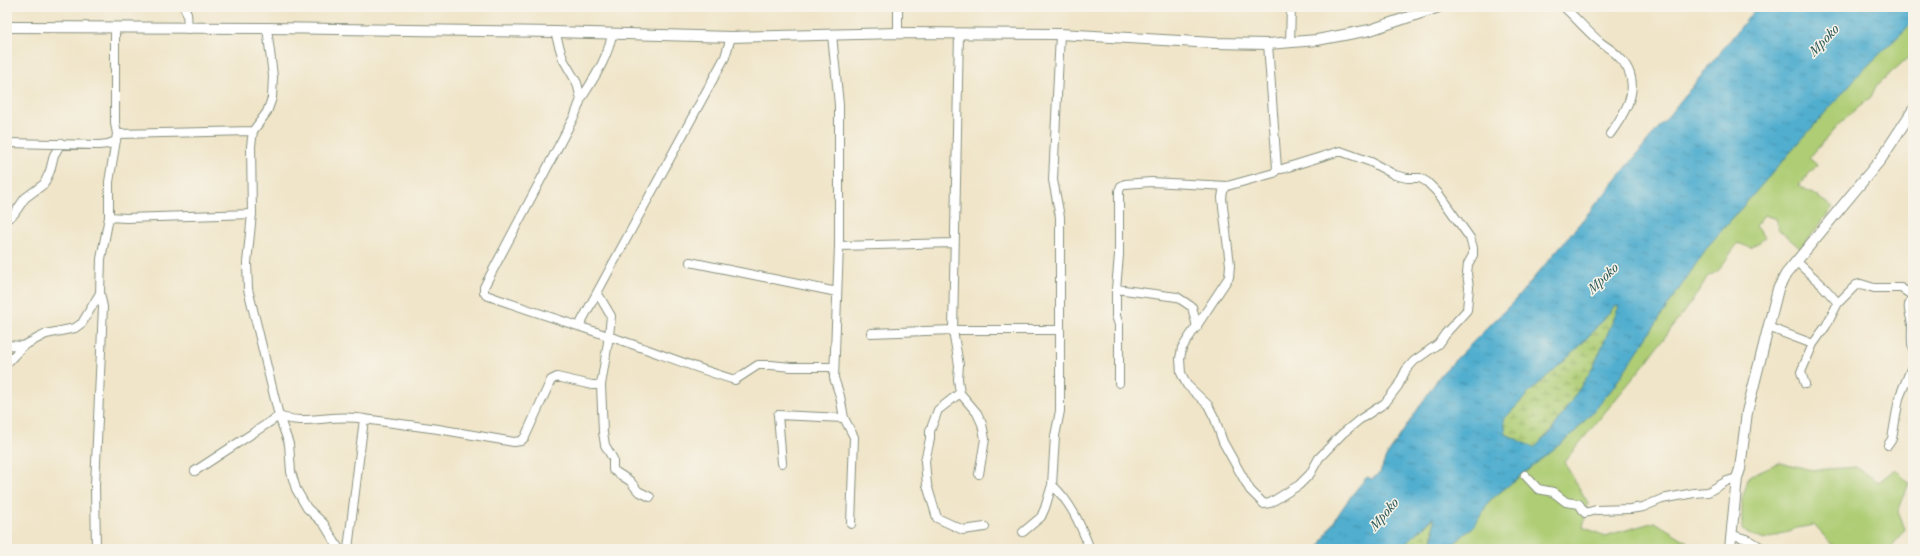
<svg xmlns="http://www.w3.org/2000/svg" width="1920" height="556" viewBox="0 0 1920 556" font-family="'Libre Caslon Text',serif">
<defs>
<pattern id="wetland-marsh" width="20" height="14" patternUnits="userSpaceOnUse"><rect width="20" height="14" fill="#aecd75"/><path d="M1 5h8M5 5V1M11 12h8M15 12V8" fill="none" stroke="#8da861"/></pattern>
<pattern id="water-ripples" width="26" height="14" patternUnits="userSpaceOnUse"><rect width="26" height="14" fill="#51aecf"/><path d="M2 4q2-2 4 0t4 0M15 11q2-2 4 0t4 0" fill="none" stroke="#438fa9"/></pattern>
</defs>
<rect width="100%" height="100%" fill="#f7f3e8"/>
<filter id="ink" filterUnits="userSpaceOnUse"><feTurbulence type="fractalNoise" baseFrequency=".025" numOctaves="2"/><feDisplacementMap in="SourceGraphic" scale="8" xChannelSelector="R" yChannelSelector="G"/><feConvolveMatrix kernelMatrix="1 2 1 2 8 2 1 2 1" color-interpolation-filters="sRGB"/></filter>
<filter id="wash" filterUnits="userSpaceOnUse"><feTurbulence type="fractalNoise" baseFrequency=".012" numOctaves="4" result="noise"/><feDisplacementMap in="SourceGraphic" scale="16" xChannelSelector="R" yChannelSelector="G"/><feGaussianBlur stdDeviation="0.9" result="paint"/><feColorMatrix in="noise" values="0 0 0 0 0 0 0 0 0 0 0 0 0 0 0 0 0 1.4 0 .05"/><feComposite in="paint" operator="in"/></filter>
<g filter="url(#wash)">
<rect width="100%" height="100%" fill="#f0e5c9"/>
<path fill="#aecd75" stroke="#668554" d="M1913 22V53L1876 86 1871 97 1839 124 1809 158 1817 165 1799 185 1833 207 1801 249 1779 230 1776 219 1764 215 1755 226 1765 238 1751 248 1738 243 1718 271 1707 277 1700 290 1647 361 1564 462 1588 503 1583 527 1605 536 1655 522 1691 544V549H1448L1475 525 1489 501 1574 433 1612 389 1708 246 1860 73Z
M1780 462 1812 470 1856 467 1879 482 1895 469 1909 483 1898 512 1905 529 1890 549H1881L1866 545 1857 549H1836L1814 525 1797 528 1764 540 1742 530V499L1749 476Z"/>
<path fill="url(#wetland-marsh)" stroke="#668554" d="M1620 306C1601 356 1574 411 1534 448L1506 434 1503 419 1532 390 1578 348 1614 307Z
M1435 517 1431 549H1395L1404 545Z"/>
<path fill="url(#water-ripples)" stroke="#387682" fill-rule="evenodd" d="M1757 7H1913V22L1860 73 1708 246 1612 389 1574 433 1489 501 1475 525 1448 549H1431L1434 533V517L1404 545 1395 549H1318C1333 522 1346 500 1367 477L1372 479 1380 473 1386 457 1441 374 1515 300 1617 179ZM1619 306 1594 366 1551 432 1534 448 1506 434 1504 419 1532 390 1578 348 1614 307Z"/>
</g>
<g filter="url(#ink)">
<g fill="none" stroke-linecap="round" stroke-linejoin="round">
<g stroke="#88917e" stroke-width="10">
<path id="minor" d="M184 7 187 13 188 29
M1564 7C1576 18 1587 31 1600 42 1605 46 1612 50 1617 55 1645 81 1628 109 1610 134
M267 28 273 76 272 98 267 112 253 131 251 146 252 214 247 263 248 289 279 416 289 444 291 472 296 489 307 508 324 524 339 549
M555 32 563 59 577 83 581 99 575 115 484 287V292L486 295C527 310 567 322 608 336 651 350 692 367 735 380L758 365H771L791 367H834
M898 33V7
M959 33 953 330 959 365 958 379 960 393 977 413 982 424 985 439 979 474
M832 35 839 105V246L834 378 840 396 844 418 854 437 851 524
M1290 43 1291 7
M1268 44 1277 169H1282L1340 151 1371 162 1395 175 1407 178H1420L1427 182 1438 193 1470 238 1473 248V255L1468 264 1467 274 1469 287 1467 310 1445 334 1438 344 1414 361 1406 370 1398 386 1385 403 1359 420 1342 434 1319 458 1310 474 1299 485 1270 503 1264 504 1250 490 1223 442 1215 419 1208 405 1187 385 1181 373 1180 359 1182 348 1229 277 1230 265 1222 198 1223 191 1227 186 1274 173 1277 169
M581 99C594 78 608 58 612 34
M117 134 253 131
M7 143 99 145 108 144 116 141
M109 217 126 218 252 214
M7 219 14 214 25 198 44 184 50 171 54 155 61 143
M839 246 954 243
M690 262 837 292
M1797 262 1822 285 1838 303
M1116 289 1177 297 1192 307 1197 327
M598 294 611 316 609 336 601 385 603 432 605 445 613 459V470L630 481 638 491 650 497
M1913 298C1904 306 1912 316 1912 326 1912 335 1911 341 1913 349
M579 326 725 57 731 37
M1768 327 1813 344
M871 333 953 330H1060
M7 345 23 346 46 334 75 328 82 323 100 293
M7 363 23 346
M1119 383V325L1116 316V289L1119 255V191L1121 186 1125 184 1151 182 1227 186
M1805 384 1801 372 1813 344 1826 326 1838 303 1856 285 1861 284 1874 288H1901L1913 296
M960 393 938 410 930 431V439L925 461 927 485 937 518 963 530 985 527
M279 416C303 426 336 413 364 419L348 549
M364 419 438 429 514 442 521 441 525 437 551 380 557 377 592 385H601
M1888 445 1892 439 1899 398 1913 364
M782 463 778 415 844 418
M195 471 279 416
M1525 475 1538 489 1553 492 1566 502 1579 504 1585 513 1596 510 1630 509 1643 507 1662 499 1694 493 1708 492 1727 481 1737 478
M1052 485C1071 502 1081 526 1090 549
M1023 532 1041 517 1045 508 1052 485 1055 436 1060 411V217L1053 180 1060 34
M1733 535 1749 540 1764 549
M96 549 95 485 103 307 100 293 101 259 109 217V182L117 134 115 123V28"/>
</g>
<g stroke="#88917e" stroke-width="12">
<path id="tertiary" d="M7 27 267 28 555 32 731 37 898 33 1060 34 1214 43 1268 44 1317 40 1370 30 1439 7
M1730 549 1737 478 1740 469 1747 412 1778 289 1786 274 1881 159 1913 110"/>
</g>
<use href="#minor" stroke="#fff" stroke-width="8"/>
<use href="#tertiary" stroke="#fff" stroke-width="10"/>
</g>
</g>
<g text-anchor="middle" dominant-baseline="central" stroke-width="3" stroke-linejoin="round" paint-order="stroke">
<g font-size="12" font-style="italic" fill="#2c595b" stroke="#f7f3e8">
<text transform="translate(1824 40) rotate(-47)">Mpoko</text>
<text transform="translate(1603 278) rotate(-44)">Mpoko</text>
<text transform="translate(1384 514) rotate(-50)">Mpoko</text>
</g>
</g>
<rect width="1920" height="556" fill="none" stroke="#f7f3e8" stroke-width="24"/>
</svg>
